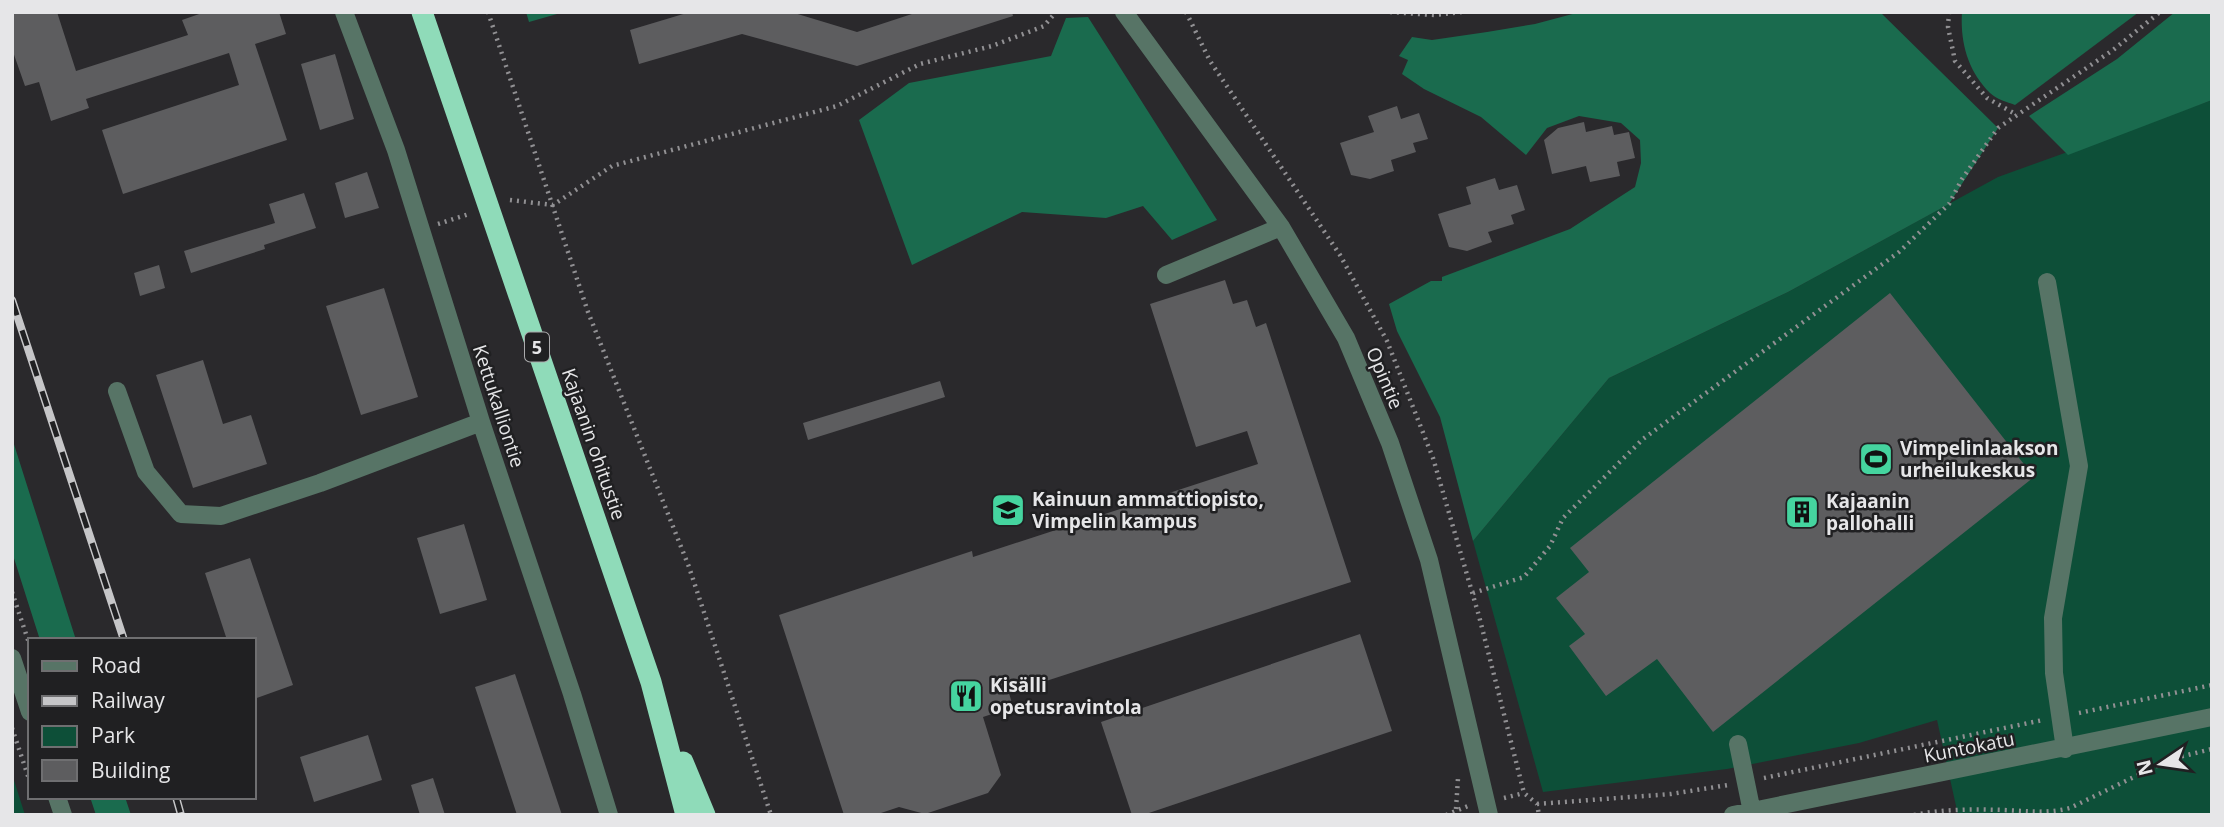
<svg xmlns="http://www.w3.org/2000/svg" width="2224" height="827" viewBox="0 0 2224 827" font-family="'Open Sans',sans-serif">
<rect width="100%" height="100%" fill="#2a292c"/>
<path fill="#0d4f38" d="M2212 100V815H1958L1937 720 1859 743 1727 769 1543 792 1473 541 1609 378 1788 292 1998 177Z
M12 774 25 815H12Z"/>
<path fill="#1a6b4e" d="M526 12H564L529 22Z
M1580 12H1880L1998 128 1949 204 1788 292 1609 378 1473 541 1440 417 1397 331 1389 304 1431 281H1442V277L1570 229 1635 187 1641 163 1640 140 1621 123 1579 116 1547 128 1526 155 1481 117 1424 89 1402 74 1408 60 1399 56 1412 37 1432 40 1487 32 1535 24Z
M1962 12H2139L2015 105C2007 102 1996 99 1990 93 1968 71 1960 43 1962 12Z
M2175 12H2212V100L2068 155 2029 116 2117 59Z
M1088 17 1217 220 1172 240 1143 206 1106 218 1022 212 912 265 859 120 909 83 1051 56 1066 18Z
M12 438 76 640H40L12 552Z
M90 797H125L131 815H96Z"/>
<path fill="#5d5d5f" d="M12 12H57L76 71 188 35 182 20 205 12H279L286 34 255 44 287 140 123 194 102 130 239 85 229 53 86 99 89 108 51 121 39 82 25 86 12 49Z
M690 12H791L857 32 918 12H1012L1013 16 857 66 742 34 639 64 630 30Z
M335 54 354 119 320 130 301 64Z
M1397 106 1401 119 1419 113 1428 139 1413 143 1416 152 1391 160 1394 171 1370 179 1351 175 1340 143 1374 132 1368 116Z
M1584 122 1586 132 1612 126 1614 135 1629 132 1635 158 1617 162 1620 176 1590 182 1586 166 1552 174 1544 140 1558 128Z
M367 172 379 208 345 218 335 183Z
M1495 178 1499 190 1517 185 1525 210 1511 215 1514 224 1488 232 1492 242 1467 251 1449 247 1438 214 1471 204 1466 187Z
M304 193 316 228 264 245 265 249 191 273 184 251 275 223 269 204Z
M159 265 165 288 140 296 134 273Z
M1225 280 1233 304 1247 300 1256 327 1266 323 1351 582 1009 693 1013 707 983 717 1001 775 988 793 925 814 899 807 875 815H844L779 615 972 551 973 557 1258 464 1247 431 1196 447 1150 304Z
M384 288 418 397 361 415 326 306Z
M1890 293 2034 477 1713 732 1657 659 1606 696 1569 646 1585 634 1556 598 1589 572 1570 548Z
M203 360 223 424 251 415 267 464 193 488 156 375Z
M940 381 945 397 808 440 803 423Z
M464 524 487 600 440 614 417 538Z
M250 558 293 685 254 699V640H227L205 573Z
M1360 634 1392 731 1143 815H1132L1101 722Z
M515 674 562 815H517L475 687Z
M368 735 382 780 314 802 300 757Z
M433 778 445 815H420L411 785Z"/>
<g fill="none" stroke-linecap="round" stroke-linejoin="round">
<path stroke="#919093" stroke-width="4.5" stroke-dasharray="2 5" stroke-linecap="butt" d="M488 12 588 312 689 567 771 815
M1186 12 1210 61 1340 255 1387 341 1433 458 1479 616 1524 793 1537 804 1539 815
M1390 12 1434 15 1463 12
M1949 12 1948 27 1955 61 1987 98 2017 115
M510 200 553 205 612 166 837 106 920 64 992 46 1044 26 1056 12
M438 224 469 214
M12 592 30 646
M1473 593 1524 577 1550 546 1563 518 1643 439 1899 252 1949 204 1962 179 1998 128 2113 50 2160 12
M2079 713 2212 685
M12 728 30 782
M1764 778 2043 720
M1504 798 1524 793
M1537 804 1671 794 1728 785
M1456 809 1458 778
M1446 815 1468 806
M1914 815C1943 809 1974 809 2004 810 2027 811 2047 814 2070 808L2171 759 2212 749"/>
<path stroke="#577466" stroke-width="18" d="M344 12 396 150 481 422 572 694 609 815
M1124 12 1281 227 1346 338 1390 443 1429 560 1489 815
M1166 275 1281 227
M2047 282 2079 466 2053 618 2054 673 2065 749
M117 391 146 472 181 514 221 516 320 483 481 422
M12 658 30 712
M1738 744 1752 812
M57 797 63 815
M1733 815 2212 717"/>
<path stroke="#8fdbb9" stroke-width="21" d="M422 12 651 682 686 815
M683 762 705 815"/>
<g stroke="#c6c6c8" stroke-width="8">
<path id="rail" d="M12 300 124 640
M176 797 181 815"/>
</g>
<use href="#rail" stroke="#202022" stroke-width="5" stroke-dasharray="16" stroke-linecap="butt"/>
</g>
<defs>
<g id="stadium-square" transform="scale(1.75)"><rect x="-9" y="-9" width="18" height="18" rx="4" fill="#45d49f" stroke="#202022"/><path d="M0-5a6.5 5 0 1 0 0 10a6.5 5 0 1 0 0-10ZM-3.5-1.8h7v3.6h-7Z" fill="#111"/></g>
<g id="school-square" transform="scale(1.75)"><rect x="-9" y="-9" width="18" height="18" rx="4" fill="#45d49f" stroke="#202022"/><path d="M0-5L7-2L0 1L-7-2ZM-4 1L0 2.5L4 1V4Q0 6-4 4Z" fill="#111"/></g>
<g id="building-square" transform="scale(1.75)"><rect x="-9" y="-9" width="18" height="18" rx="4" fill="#45d49f" stroke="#202022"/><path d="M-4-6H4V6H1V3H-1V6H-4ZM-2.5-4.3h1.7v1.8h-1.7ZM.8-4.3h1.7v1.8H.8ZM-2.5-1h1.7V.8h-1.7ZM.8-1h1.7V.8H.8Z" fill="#111"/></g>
<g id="restaurant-square" transform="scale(1.75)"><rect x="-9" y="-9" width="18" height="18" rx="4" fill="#45d49f" stroke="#202022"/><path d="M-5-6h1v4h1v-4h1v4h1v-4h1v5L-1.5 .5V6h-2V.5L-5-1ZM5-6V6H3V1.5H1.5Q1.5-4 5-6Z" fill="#111"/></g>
</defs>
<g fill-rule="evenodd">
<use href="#stadium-square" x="1876" y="459"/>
<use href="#school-square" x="1008" y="510"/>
<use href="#building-square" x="1802" y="512"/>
<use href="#restaurant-square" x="966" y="696"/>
</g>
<g text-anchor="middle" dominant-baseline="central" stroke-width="5" stroke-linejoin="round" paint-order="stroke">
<rect fill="#202022" stroke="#ababad" stroke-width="2" x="525" y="332.5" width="24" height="29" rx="5"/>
<g font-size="18" font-weight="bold" fill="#e6e6e8">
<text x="537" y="347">5</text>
</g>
<g font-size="19" fill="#e6e6e8" stroke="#202022">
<text transform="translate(1385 378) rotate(67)">Opintie</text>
<text transform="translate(499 406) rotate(72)">Kettukalliontie</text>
<text transform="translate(594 444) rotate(71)">Kajaanin ohitustie</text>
<text transform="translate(1969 747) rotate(-11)">Kuntokatu</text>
</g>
<g font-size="19" font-weight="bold" fill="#e6e6e8" stroke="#202022" text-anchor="start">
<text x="1900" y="448">Vimpelinlaakson<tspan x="1900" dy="22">urheilukeskus</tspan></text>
<text x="1032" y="499">Kainuun ammattiopisto,<tspan x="1032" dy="22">Vimpelin kampus</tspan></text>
<text x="1826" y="501">Kajaanin<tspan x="1826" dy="22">pallohalli</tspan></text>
<text x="990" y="685">Kisälli<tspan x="990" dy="22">opetusravintola</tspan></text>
</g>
</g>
<rect width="2224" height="827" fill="none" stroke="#e6e6e8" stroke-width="28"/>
<rect x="28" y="638" width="228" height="161" fill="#202022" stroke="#6f6f71" stroke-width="2"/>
<rect x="42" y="661" width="35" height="10" fill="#577466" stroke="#6f6f71" stroke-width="2"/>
<text x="91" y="673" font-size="21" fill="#e6e6e8">Road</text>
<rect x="42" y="696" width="35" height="10" fill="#c6c6c8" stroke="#6f6f71" stroke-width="2"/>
<text x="91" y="708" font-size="21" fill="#e6e6e8">Railway</text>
<rect x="42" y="726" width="35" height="21" fill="#0d4f38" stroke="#6f6f71" stroke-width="2"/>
<text x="91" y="743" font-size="21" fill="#e6e6e8">Park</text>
<rect x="42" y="760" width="35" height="21" fill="#5d5d5f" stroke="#6f6f71" stroke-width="2"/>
<text x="91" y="778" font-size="21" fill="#e6e6e8">Building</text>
<g transform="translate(2161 764) rotate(257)" stroke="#202022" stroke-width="5" paint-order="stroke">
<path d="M0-5L12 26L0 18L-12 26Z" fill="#e6e6e8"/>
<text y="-10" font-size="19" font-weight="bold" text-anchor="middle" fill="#e6e6e8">N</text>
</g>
</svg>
